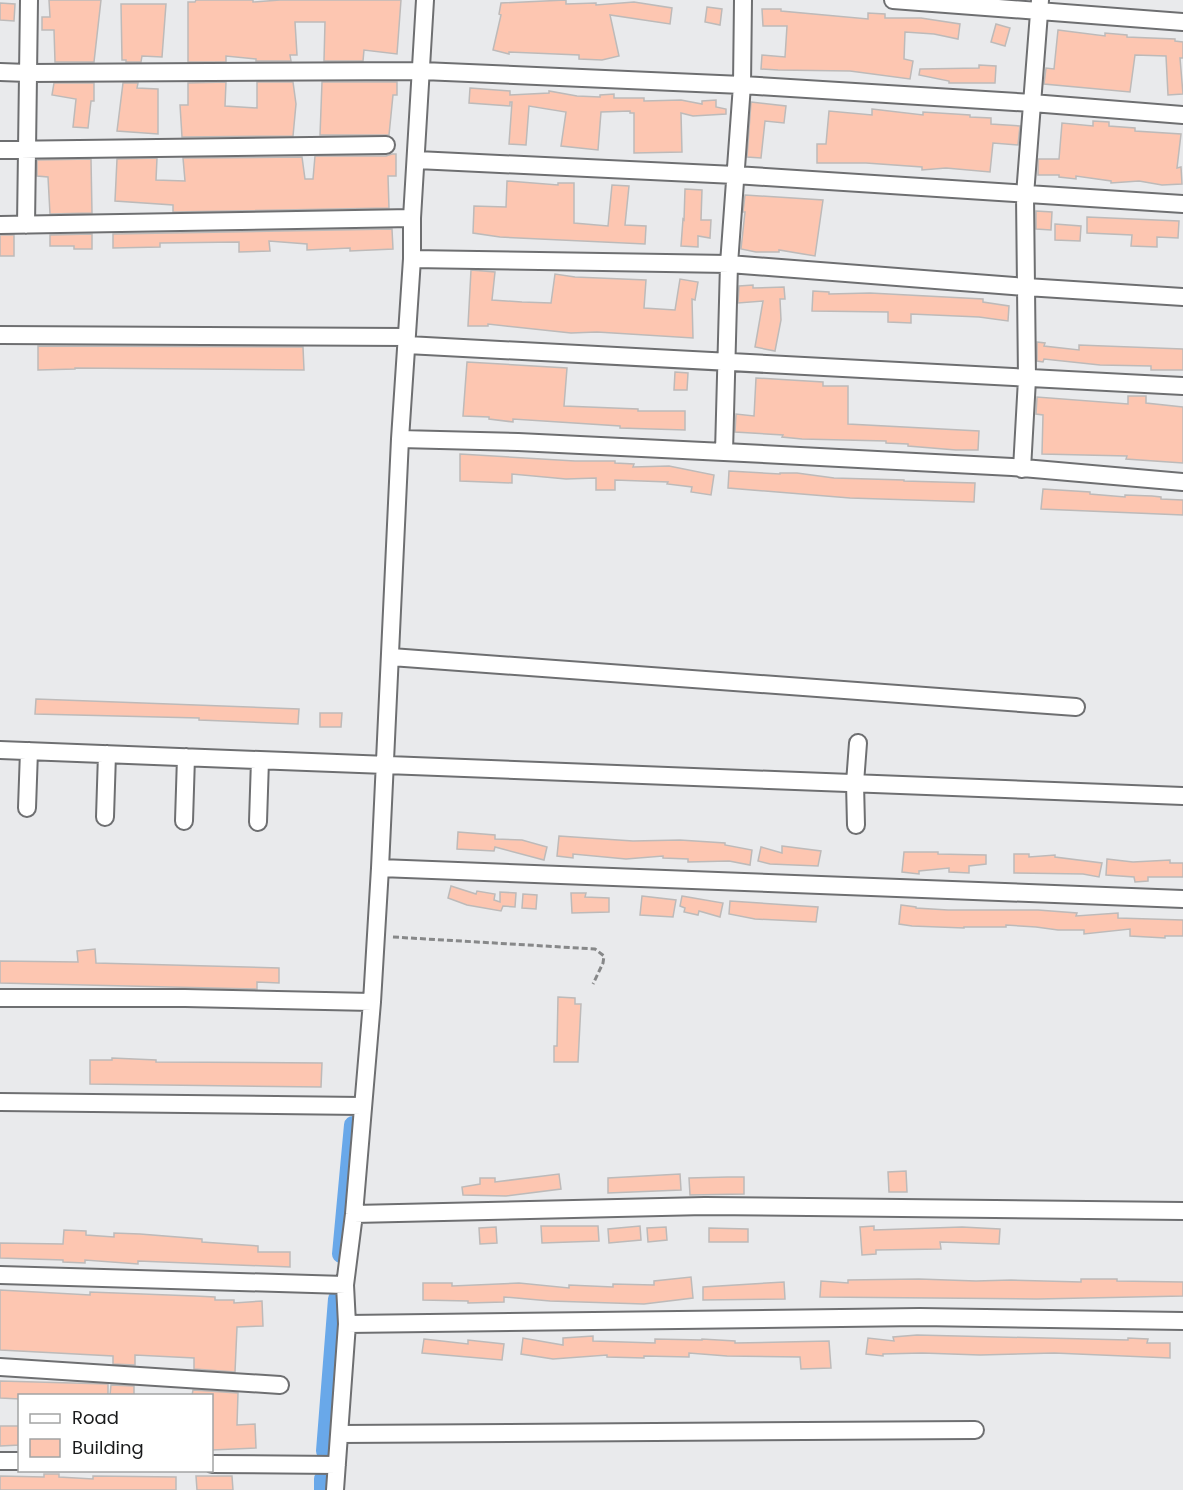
<svg xmlns="http://www.w3.org/2000/svg" width="1183" height="1490" viewBox="0 0 1183 1490" font-family="Poppins,sans-serif">
<rect width="100%" height="100%" fill="#e9eaec"/>
<g fill="none" stroke-linecap="round" stroke-linejoin="round">
<path stroke="#69a8e9" stroke-width="18" d="M341 1254 353 1125
M325 1451 337 1299
M323 1490V1479"/>
</g>
<path fill="#fdc6b1" stroke="#bdbab9" stroke-width="1.5" d="M49 0H101L94 62H55L54 30H42V17H50Z
M196 0H253V2L280 0H401L397 54 364 50 363 61H324L325 22H295L297 55H290L291 61H256V59L226 56V62H188V2H195Z
M566 0V4L596 3V5L634 2 672 8 670 24 610 15 619 56 602 60 579 59V55L509 52V54L493 50 501 15 499 14 501 3Z
M0 3 15 4 14 21 0 20Z
M121 4H166L162 57 142 56 141 62H126V60H122Z
M707 7 722 9 720 25 705 22Z
M762 9H781V11L868 19V13L885 14V18H921L960 24 958 39 934 34 905 32 904 59 913 61 910 79 850 71 778 70 761 69 762 55 785 57 787 26H763Z
M996 24 1010 28 1005 46 991 42Z
M1058 30 1105 36V33L1127 35V37L1175 39V41L1183 42V58H1180L1183 94 1168 95 1166 56 1135 55 1130 92 1044 84 1046 68 1054 69Z
M979 65 996 66 995 83H949V81L919 75 920 69 979 68Z
M226 82 225 106 257 108V82H293L296 104 293 136 182 137 180 105H188V83Z
M322 82H397V95H393L389 135H320Z
M54 83H94V101H91L88 128 73 127 76 99 52 95Z
M123 83H138L137 88 158 89V134L117 131Z
M470 88 510 91V95L549 93V91L577 96 600 97V95L614 94V98H644V101L681 100 702 104V101L716 100V107L726 109V114L693 116 681 113 682 152 634 153V113H630V111L601 112 598 150 561 146 566 112 529 106 526 145 509 144 512 102H510V106L469 103Z
M751 102 786 106 784 123 765 121 761 158 747 157Z
M872 109 923 115V112L970 115V117L991 118V124L1020 126 1018 145 993 143 990 172 946 168 922 170V167L866 163H817V144H826L829 111 872 115Z
M1093 121 1109 122V126L1135 128V131L1181 134 1177 168 1181 167 1182 184 1162 185 1139 181 1111 183V181L1076 176V179L1059 177V175H1038V159H1059L1062 123 1093 126Z
M392 154H396V176H388L389 208 173 212V205L115 201 117 159 157 158 156 180 185 181 183 158 302 157 305 179H313L315 156H386Z
M91 159 92 213 50 214 48 177 37 176V160Z
M507 181 558 185V183H574V223L608 226 612 185 629 186 625 225 646 226 645 244 500 237 473 233 474 206 506 207Z
M685 189 702 190 701 220H711L710 238 698 236V247L681 246 683 219 684 220Z
M745 195 823 200 815 256 779 250V252H756L741 249 745 212H743Z
M1036 211 1052 212 1051 230 1036 229Z
M1087 217 1179 221 1178 238 1157 237V247L1131 246 1132 235 1087 233Z
M1055 224 1081 226 1080 241 1055 240Z
M392 229 393 249 350 251V248L307 250V244L269 241 270 251 239 252V242L160 243V247L113 248V234Z
M92 234V249H74V246H50V235Z
M0 235H14V256H0Z
M471 270 495 272 492 300 522 302 551 303 555 274 575 277 646 280 644 308 675 310 680 279 698 282 695 300 692 299 693 338 597 332 571 333 488 324V326H468Z
M753 285V288L784 287 785 299H780L781 320 775 351 755 347 763 301 738 303 739 286Z
M813 291 829 292V294L870 293 983 299V302L1009 306 1008 321 979 317 911 314V323L888 322V312L812 311Z
M1037 342 1045 343 1044 346 1079 350V345L1183 349V370H1151V366L1100 365 1044 359 1043 362 1037 361Z
M38 346 303 347 304 370 75 368V369L38 370Z
M467 362 567 368 564 406 638 409V411H685V430L620 428V426L513 419V422L489 419V417L463 416Z
M675 372 688 373 687 390H674Z
M756 378 823 382V386H848V424L979 431 978 450H956L908 446V444L886 443V441L802 439 782 437 783 435 735 432 736 414 754 416Z
M1128 396H1146V403L1183 407V463L1126 459 1127 456 1042 454 1043 415 1036 414 1037 397 1128 404Z
M460 454 575 461H615V463L634 464 633 467 669 466 714 475 711 495 691 492 692 487 667 484 668 482 615 480V490H596V478L566 479 512 474V483L460 481Z
M729 471 780 474V473H797L834 478 904 480V481L975 483 974 502 850 498 728 488Z
M1043 489 1090 492V494L1125 497V495L1152 496 1161 497V499L1183 500V515L1041 509Z
M36 699 299 709 298 724 199 720V718L35 714Z
M320 713H342L341 727H320Z
M458 832 495 835V839L522 840 547 847 544 860 495 847 494 851 457 849Z
M559 836 633 841 680 840 725 843V845L752 850 750 865 729 861 688 862V859L663 858V856L626 859 573 854V858L557 856Z
M782 846 821 851 818 866 770 864 758 861 761 847 782 853Z
M904 852H938V854L986 855V864L969 866V873L949 872V868L919 871V874L902 872Z
M1014 854H1029V857L1055 855V857L1102 863 1099 877 1083 874 1014 873Z
M1107 859 1133 862 1170 860V863H1183V877H1148V881L1135 882 1134 877 1106 875Z
M451 886 476 894 477 891 495 894 494 900 500 902V892L516 893 515 907 503 906 501 911 467 905 448 898Z
M571 893H586L585 897 609 898V912L572 913Z
M523 894 537 895 536 909 522 908Z
M642 896 676 900 673 917 640 915Z
M682 896 723 903 720 917 699 911 698 915 684 912 685 908 680 906Z
M730 901 818 907 816 922 755 919 729 914Z
M901 905 916 907V908L948 910H1038L1077 913 1076 916 1118 913V918L1183 920V936H1165V938L1130 936V929L1084 934V930H1058L1036 927 1006 925V927H964V928L912 926 899 924Z
M95 949 96 963 279 968V983L257 982V989L0 983V961L78 962 77 951Z
M558 997 575 998V1004H581L578 1062H554V1046H557Z
M112 1058 156 1060V1062L322 1063 321 1087 90 1084V1060H112Z
M906 1171 907 1192H889L888 1172Z
M559 1174 561 1189 506 1196 463 1195 462 1187 480 1184V1178H495V1182Z
M680 1174 681 1190 608 1193V1178Z
M728 1177H744V1194L690 1195 689 1178Z
M541 1226H598L599 1241 542 1243Z
M640 1226 641 1240 609 1243 608 1229Z
M874 1226V1230L962 1227 1000 1229 999 1244 940 1242 941 1249 876 1250V1254L862 1255 860 1227Z
M496 1227 497 1243 480 1244 479 1228Z
M666 1227 667 1240 648 1242 647 1228Z
M709 1228 748 1229V1242H709Z
M64 1230 86 1231V1235L114 1237V1233L140 1234 202 1239V1242L258 1246V1252H290V1267L138 1261V1264L85 1260V1263L63 1262V1260L0 1258V1243L63 1244Z
M691 1277 693 1298 644 1304 550 1301 504 1297V1302L468 1303V1301L423 1300V1283H452V1286L519 1283 569 1288V1285L613 1287V1284L654 1285V1281Z
M919 1279 976 1281 1011 1280 1081 1282V1279H1117V1281L1183 1282V1296L1037 1299 820 1297 821 1281 848 1283V1280Z
M784 1282 785 1299 703 1300V1287Z
M0 1290 90 1295V1292L195 1296 215 1297V1300H234V1303L262 1301 263 1326 237 1327 235 1372 194 1369V1358L135 1355V1365L113 1364V1356L0 1350Z
M917 1335 1128 1340V1338L1148 1339 1147 1343H1170V1358L1054 1353 980 1355 922 1353 883 1354V1356L866 1354 868 1338 894 1341 893 1337Z
M593 1336V1341L655 1343V1339L702 1340V1339L735 1341V1343L829 1341 831 1368 801 1369 800 1357 727 1356 689 1353V1357L644 1356V1358L607 1357V1355L553 1359 521 1354 523 1338 563 1345V1338Z
M424 1339 468 1344V1340L504 1344 502 1360 422 1353Z
M0 1381 108 1384V1395H20V1399L0 1398Z
M111 1385 134 1386V1395H110Z
M193 1390 238 1393 237 1425 255 1424 256 1448 212 1450V1395H192Z
M0 1426H20V1445L0 1446Z
M44 1474H59V1477L93 1479V1476L176 1477V1490H0V1476L44 1477Z
M196 1476H232L233 1490H197Z"/>
<g fill="none" stroke-linecap="round" stroke-linejoin="round">
<g stroke="#6e6f71" stroke-width="20">
<path id="street" d="M425 0 412 218V259L400 439 380 868 372 1002 354 1214 345 1285 347 1324 920 1317 1183 1321
M743 0 742 85 729 264 724 452 1012 467 1183 482
M893 0 1183 22
M1040 0 1025 195 1026 287 1183 297
M0 72 28 73 422 71 742 85 1032 103 1183 115
M0 150 386 145
M417 160 735 175 1183 204
M0 225 412 218
M26 225 29 0
M412 259 729 264 1026 287 1027 379 1022 469
M0 335 406 337
M407 345 1183 386
M400 439 518 442 724 452
M391 657 1076 707
M0 750 1183 796
M27 808 29 751
M105 817 107 754
M184 821 186 757
M258 822 260 760
M856 825 855 783 858 743
M380 868 1183 899
M0 998H185L372 1002
M0 1102 362 1106
M354 1214 705 1206 1183 1211
M0 1275 345 1285
M0 1367 280 1385
M339 1434 975 1430
M0 1461H20
M212 1464 337 1465
M335 1490 347 1324"/>
</g>
<path stroke="#878889" stroke-width="3" stroke-dasharray="6 3" stroke-linecap="butt" d="M393 937 595 949 604 956 603 963 593 984"/>
<use href="#street" stroke="#fff" stroke-width="16"/>
</g>
<rect x="18" y="1394" width="195" height="78" fill="#ffffff" stroke="#a3a4a4" stroke-width="1.5"/>
<rect x="30" y="1414" width="30" height="9" fill="#ffffff" stroke="#a3a4a4" stroke-width="1.5"/>
<text x="72" y="1424" font-size="18" fill="#1a1b1c">Road</text>
<rect x="30" y="1439" width="30" height="18" fill="#fdc6b1" stroke="#a3a4a4" stroke-width="1.5"/>
<text x="72" y="1454" font-size="18" fill="#1a1b1c">Building</text>
</svg>
